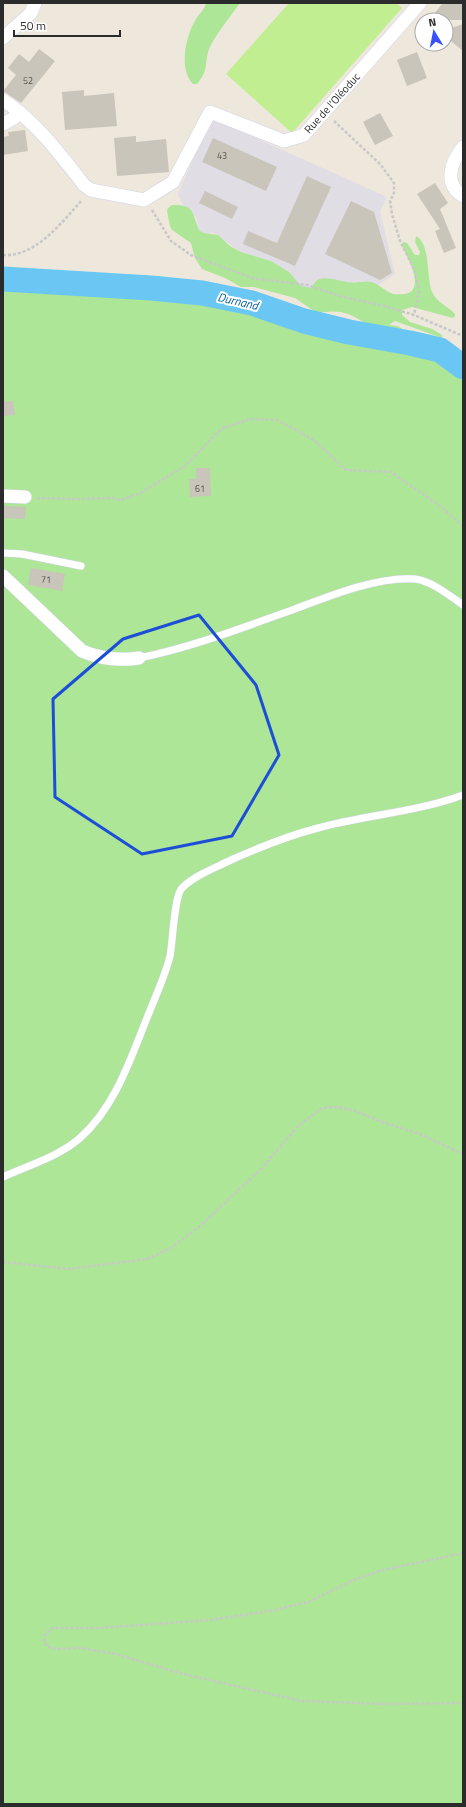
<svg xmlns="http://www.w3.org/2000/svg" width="466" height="1807" viewBox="0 0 466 1807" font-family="'Titillium Web',sans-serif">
<rect width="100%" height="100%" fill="#ede7dc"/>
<path fill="#e0dde5" d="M211 118 387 197 380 211 395 274 378 285 364 281 350 283 323 279 316 281 311 288H305L301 287 289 272 271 261 241 252 214 233H204L200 231 196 217 188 208 183 205 178 194Z"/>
<path fill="#ade696" d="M206 3H240C232 14 214 37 209 49 204 64 209 70 197 84H193C178 69 186 35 196 19 200 13 205 9 206 3Z
M172 205C198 204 191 216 200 231L204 233 218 235 230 246 241 252 271 261 289 272 301 286 311 288C313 286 314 283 316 281 323 275 339 281 347 282 355 284 363 280 371 282 379 284 385 291 393 294 397 295 402 294 405 294 427 290 406 255 402 245L403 242 407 243 415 255H419L420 252 415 242 416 236C431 244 426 278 432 292 437 303 448 306 455 314V316L453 318 412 307 402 310V315L410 322 432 329 442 335V338L395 321 389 325 398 326 463 374V1804H3V281L214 283 311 320 365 323C345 311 340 310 317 313L295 298 254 287H241L225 278 202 269 195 258 191 243 172 230 170 226 167 211 168 208Z"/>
<path fill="#c1ee91" d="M289 3H396L402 8 292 133 226 74Z"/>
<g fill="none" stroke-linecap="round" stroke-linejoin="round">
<path stroke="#6ac7f4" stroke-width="25" d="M3 279 151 288 202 293 252 303 304 321 349 332 410 343 440 350 463 367"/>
</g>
<path fill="#c9c5ba" d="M443 3H463V20H429Z
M463 24V51L446 37V30Z
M39 49 55 61 21 103 3 91 16 75 8 68 19 54 29 62Z
M417 52 427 78 407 86 397 60Z
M84 90V96L114 93 117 126 65 130 62 92Z
M380 113 393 136 375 145 363 122Z
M25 130 28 151 3 155V137L9 136 8 132Z
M136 136V142L166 139 169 172 117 176 114 138Z
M213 138 277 167 266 191 202 162Z
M307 176 331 187 295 266 243 244 248 231 277 243Z
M435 183 448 203 440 209 456 248 444 253 435 231 440 229 417 194Z
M205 191 238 207 232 219 199 203Z
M351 201 374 212 392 273 380 280 325 254Z
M13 401 15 415 3 416V402Z
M196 468H210L211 496 190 497 189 479H196Z
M3 506 26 507 25 519 3 518Z
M31 568 65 574 62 591 28 585Z"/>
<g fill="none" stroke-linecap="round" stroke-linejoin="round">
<g stroke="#d1d4e4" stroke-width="8">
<path id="service" d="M3 553 22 554 81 566
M139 658C193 647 244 627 295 609 329 596 379 576 415 579 432 581 450 596 463 605
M3 1177C29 1165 58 1157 80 1138 115 1107 130 1060 147 1018 155 997 165 977 170 956 173 941 174 896 182 888 195 875 215 868 231 860 260 847 287 836 318 828 366 815 417 812 463 795"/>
</g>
<g stroke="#d1d4e4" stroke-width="14">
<path id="minor" d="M3 38 31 13 35 3
M3 100C36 122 60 154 84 185L91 190 144 200 173 182 210 112 284 141 304 135 420 3
M3 124 14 118 20 112
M463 147C451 162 443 184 463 196
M3 496 25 497
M3 576 82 651C101 659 119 661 139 658"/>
</g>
<path stroke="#c8c8c8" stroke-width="2.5" stroke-dasharray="3 2" stroke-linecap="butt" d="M334 121 380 164 394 183V193L390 201 392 214 400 241 415 271 419 291 414 315
M152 210 171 241 191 255 252 278 307 285 340 296 384 306 414 315 463 336
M3 255C36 257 62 222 82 200
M37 498 76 499 110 498 122 500 142 492 185 466 221 429 250 419 277 420 314 440 346 470 391 472 440 506 463 526
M3 1262 69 1269 147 1259 171 1248 199 1227 262 1168 298 1126 322 1108 336 1107 353 1110 382 1122 420 1134 463 1154
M463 1553 383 1570 354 1580 308 1602 275 1610 210 1620 99 1628H52L45 1635 44 1642 48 1647 57 1649 81 1648 116 1654 183 1674 302 1701 387 1704 458 1703 463 1704"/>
<use href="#service" stroke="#fff" stroke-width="7"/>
<use href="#minor" stroke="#fff" stroke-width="13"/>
</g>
<path fill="none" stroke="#1d4ed8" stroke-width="3" stroke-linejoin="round" d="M199 615 256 685 279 755 232 836 142 854 55 797 53 699 123 639Z"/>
<g text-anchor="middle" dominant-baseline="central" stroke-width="4" stroke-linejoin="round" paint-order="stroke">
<g font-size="9" fill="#52524f">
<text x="28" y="80">52</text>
<text x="222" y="155">43</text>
<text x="200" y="488">61</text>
<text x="46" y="579">71</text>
</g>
<g font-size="11" fill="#2b2b2b" stroke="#fff">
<text transform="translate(332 103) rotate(-48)">Rue de l'Oléoduc</text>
</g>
<g font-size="12" font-style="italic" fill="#0764a2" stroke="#fff">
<text transform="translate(238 301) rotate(13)">Durnand</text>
</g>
</g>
<rect width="466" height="1807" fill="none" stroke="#2b2b2b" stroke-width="8"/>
<g transform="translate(434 32) rotate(350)"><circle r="19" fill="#ffffff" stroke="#aaaaaa"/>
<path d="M0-3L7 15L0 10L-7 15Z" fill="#3751ff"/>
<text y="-6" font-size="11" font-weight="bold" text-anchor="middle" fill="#2b2b2b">N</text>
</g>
<path d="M14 30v6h106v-6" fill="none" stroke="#2b2b2b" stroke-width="2"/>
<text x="20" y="30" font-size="12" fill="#2b2b2b" stroke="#ffffff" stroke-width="3" paint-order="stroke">50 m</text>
</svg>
